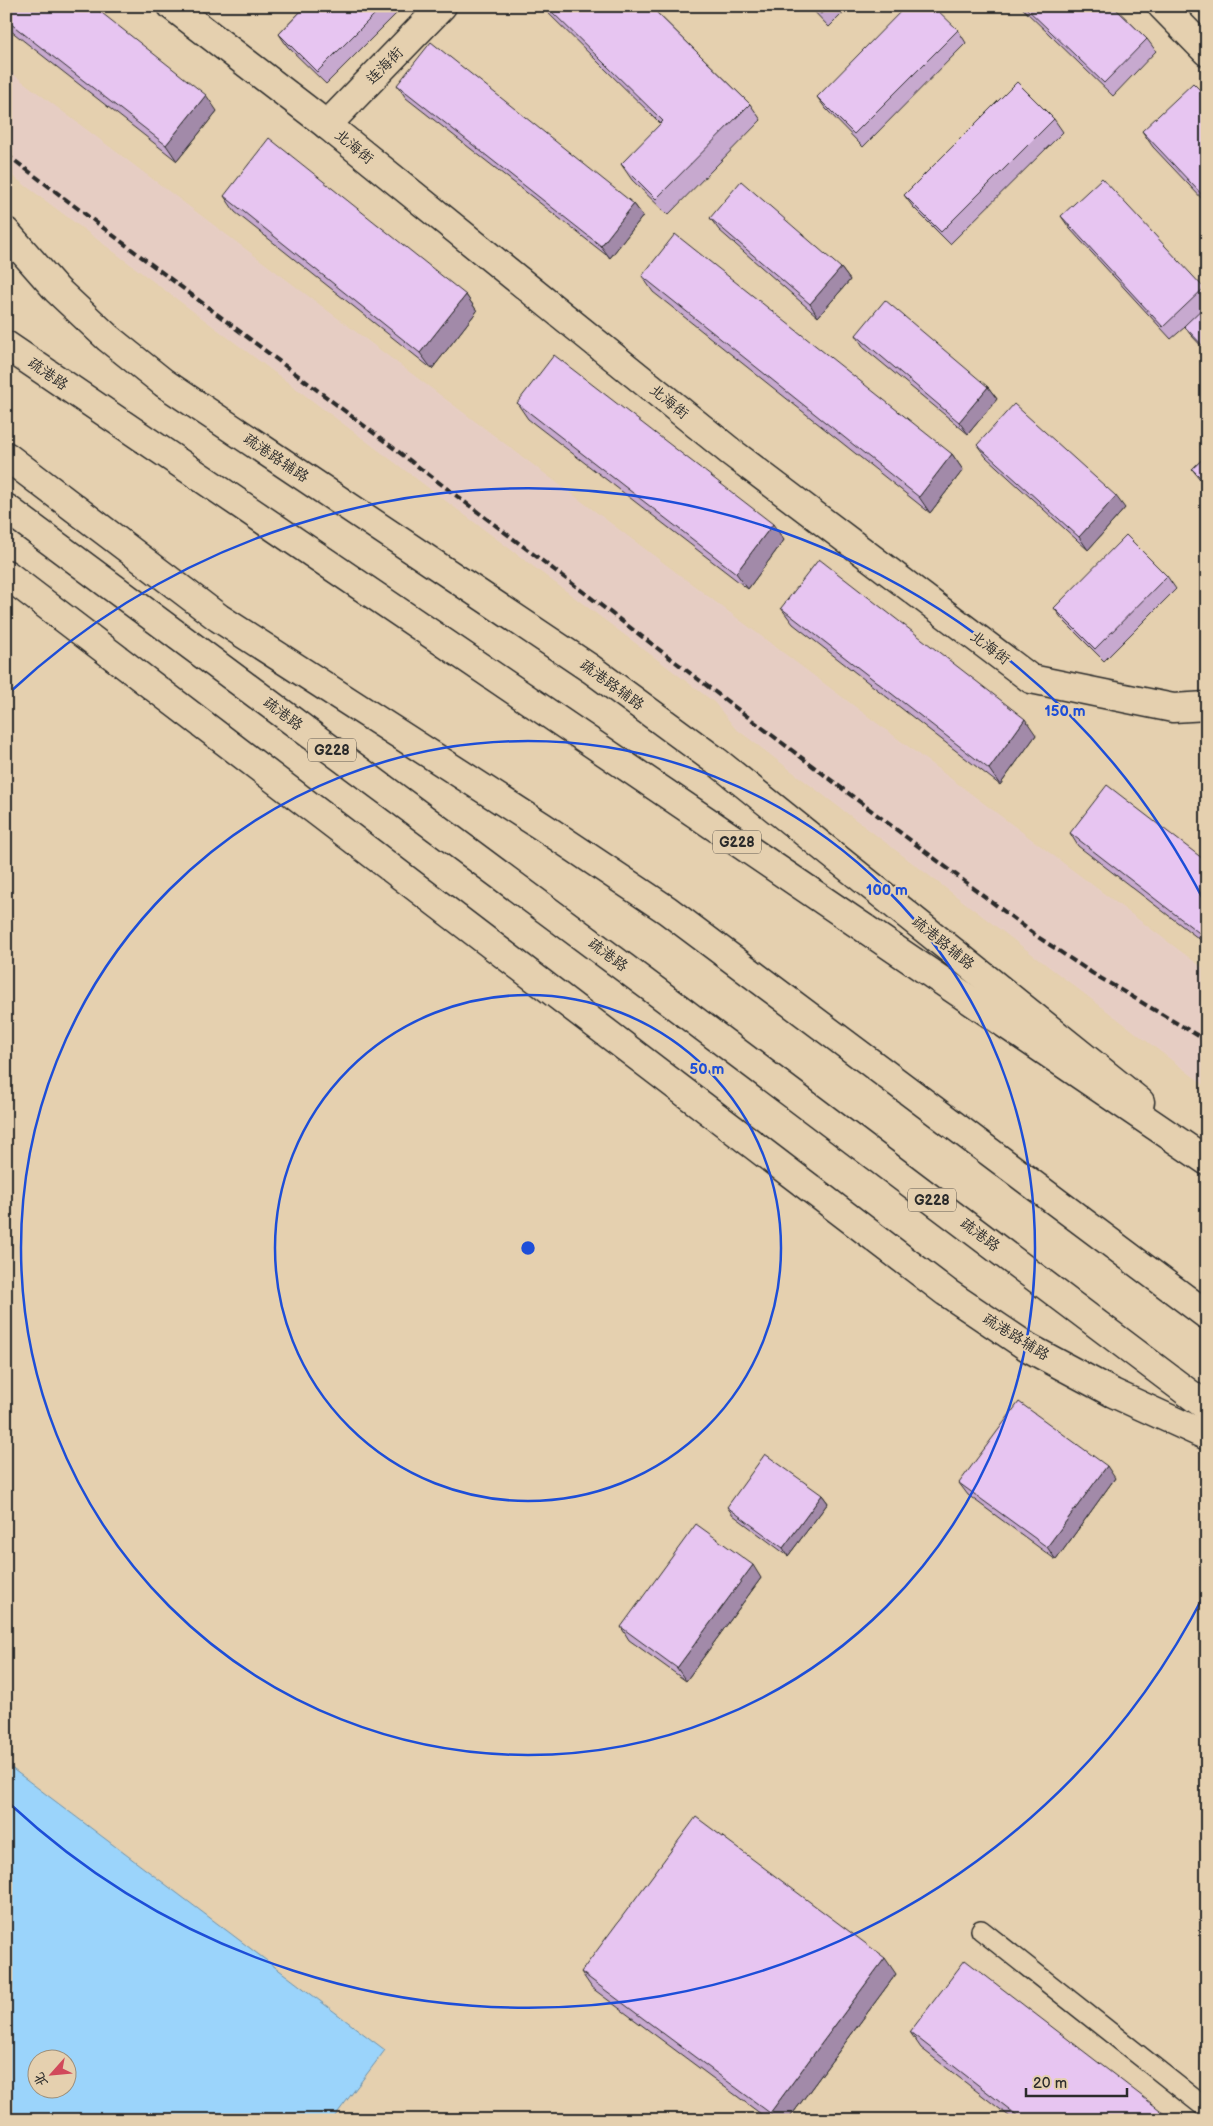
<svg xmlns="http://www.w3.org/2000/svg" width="1213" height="2126" viewBox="0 0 1213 2126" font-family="'Balsamiq Sans','LXGW WenKai TC',sans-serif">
<rect width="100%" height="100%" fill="#e5d0af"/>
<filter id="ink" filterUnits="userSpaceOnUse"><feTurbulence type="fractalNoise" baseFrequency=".02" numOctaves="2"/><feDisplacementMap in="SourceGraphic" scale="10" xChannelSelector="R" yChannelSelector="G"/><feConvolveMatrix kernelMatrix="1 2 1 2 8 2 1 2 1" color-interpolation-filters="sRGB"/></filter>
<g filter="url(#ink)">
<path fill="#e6cdc3" d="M6 69 1207 971V1087L735 728 714 702 6 171Z"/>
<path fill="#9bd4fb" stroke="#6e90a8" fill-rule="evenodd" d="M6 1764 385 2050 332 2120H6ZM38 2058H68V2088H38Z"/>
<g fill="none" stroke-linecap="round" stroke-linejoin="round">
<g stroke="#2b2b2b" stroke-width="22">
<path id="service" d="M981 1930 1207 2109"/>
</g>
<g stroke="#2b2b2b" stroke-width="31">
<path id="minor" d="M327 125 442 6"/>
</g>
<g stroke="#2b2b2b" stroke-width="31">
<path id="tertiary" d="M172 6 327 125 731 452 1031 679 1173 708 1207 706
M6 232 57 290 108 338 164 383 591 669 716 761 1140 1102
M6 456 219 618 543 827 667 910 1207 1315
M6 574 946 1292 1029 1348 1113 1393 1207 1436"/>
</g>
<g stroke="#2b2b2b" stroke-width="31">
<path id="secondary" d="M1162 6 1207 52"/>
</g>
<g stroke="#2b2b2b" stroke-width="31">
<path id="trunk" d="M6 345 1207 1161
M6 508 657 992 1207 1407"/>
</g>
<use href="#service" stroke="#e5d0af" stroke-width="19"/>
<use href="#minor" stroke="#e5d0af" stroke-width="28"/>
<use href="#tertiary" stroke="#e5d0af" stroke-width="28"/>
<use href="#secondary" stroke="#e5d0af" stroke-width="28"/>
<use href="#trunk" stroke="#e5d0af" stroke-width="28"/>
<path stroke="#2b2b2b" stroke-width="4" stroke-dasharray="8 4" stroke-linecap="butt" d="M6 154 1038 937 1092 973 1207 1041"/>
</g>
<path fill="#c7a9cf" stroke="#2b2b2b" d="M6 6 217 111 177 161 6 27Z
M306 6H404L326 84 287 46 279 34Z
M541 6H650L750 104 761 120 668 215 632 180 621 164 661 124Z
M809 6H850L829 27Z
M1020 6H1113L1147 39 1156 51 1113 96Z
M958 30 966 43 863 147 826 109 817 97Z
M397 85 634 204 643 216 610 258 406 98Z
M1207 97V204L1153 147 1142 131Z
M1054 119 1063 132 950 244 913 207 904 195Z
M224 196 466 295 477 311 432 369 235 212Z
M1061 216 1204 288 1207 292V352L1190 334 1185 327 1171 339 1070 229Z
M710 218 841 268 850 280 818 317 719 230Z
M642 276 952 454 963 470 930 513 653 292Z
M856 335 988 387 997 399 968 434 864 348Z
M517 403 784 540 748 589 528 419Z
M977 445 1125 508 1088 550 986 457Z
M1207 455V488L1192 469Z
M1167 576 1176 589 1104 661 1063 620 1054 608Z
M781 608 1036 735 1000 785 793 624Z
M1070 833 1207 862V945L1078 846Z
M1115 1478 1056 1560 968 1495 959 1483Z
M822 1495 828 1503 788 1556 733 1515 727 1507Z
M761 1578 686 1681 629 1640 621 1627Z
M581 1972 896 1974 788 2120H769L592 1988Z
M910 2032 1173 2120H1014L921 2048Z"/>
<path fill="#a28aa9" stroke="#2b2b2b" d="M206 95 217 111 177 161 166 145Z
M634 204 643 216 610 258 601 246Z
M841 268 850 280 818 317 810 304Z
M466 295 477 311 432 369 420 353Z
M988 387 997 399 968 434 959 422Z
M952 454 963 470 930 513 919 497Z
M1116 496 1125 508 1088 550 1079 537Z
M773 524 784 540 748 589 736 573Z
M1025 719 1036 735 1000 785 989 769Z
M1107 1466 1115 1478 1056 1560 1047 1547Z
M822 1495 828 1503 788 1556 783 1548Z
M753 1565 761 1578 686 1681 677 1668Z
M885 1958 896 1974 788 2120H774L770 2113Z"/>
<path fill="#e7c5f1" stroke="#2b2b2b" d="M6 6H93L206 95 166 145 6 20Z
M306 6H383L317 72 279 34Z
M546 6H650L750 104 656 199 621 164 663 121Z
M812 6H829L821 14Z
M906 6H933L958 30 854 134 817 97Z
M1024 6H1113L1147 39 1104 83Z
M431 42 634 204 601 246 397 85Z
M1017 82 1054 119 941 232 904 195Z
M1193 83 1207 97V200L1142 131Z
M269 138 466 295 420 353 224 196Z
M1102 178 1204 288 1163 327 1061 216Z
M741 181 841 268 810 304 710 218Z
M675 234 952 454 919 497 642 276Z
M885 300 988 387 959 422 856 335Z
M1207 304V350L1184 326Z
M554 355 773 524 736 573 517 403Z
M1014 404 1116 496 1079 537 977 445Z
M1207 455V484L1192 469Z
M1126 535 1167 576 1095 649 1054 608Z
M819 559 1025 719 989 769 781 608Z
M1107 785 1207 862V939L1070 833Z
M1019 1402 1107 1466 1047 1547 959 1483Z
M765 1454 822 1495 783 1548 727 1507Z
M696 1524 753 1565 677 1668 621 1627Z
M696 1817 885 1958 770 2113 581 1972Z
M965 1960 1173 2120H1023L910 2032Z"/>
</g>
<g fill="none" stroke="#1d4ed8" stroke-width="2.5">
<circle cx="528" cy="1248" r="253"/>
<circle cx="528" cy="1248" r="507"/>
<path d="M1205 1593A760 760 0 0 1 10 1804M10 692A760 760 0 0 1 1205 903"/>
</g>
<g text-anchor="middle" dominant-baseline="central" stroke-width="4" stroke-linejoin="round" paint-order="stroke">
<g fill="#e5d0af" stroke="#635c53" stroke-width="1">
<rect x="308" y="738.5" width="48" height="23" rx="4"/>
<rect x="713" y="830.5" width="48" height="23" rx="4"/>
<rect x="908" y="1188.5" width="48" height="23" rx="4"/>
</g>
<g font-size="14" font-weight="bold" fill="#2b2b2b">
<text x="332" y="750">G228</text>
<text x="737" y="842">G228</text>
<text x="932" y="1200">G228</text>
</g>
<g font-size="15" fill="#2b2b2b" stroke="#e5d0af">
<text transform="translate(385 66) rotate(-46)">连海街</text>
<text transform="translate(354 147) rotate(39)">北海街</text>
<text transform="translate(48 374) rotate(35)">疏港路</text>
<text transform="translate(669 402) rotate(39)">北海街</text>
<text transform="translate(276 458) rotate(34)">疏港路辅路</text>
<text transform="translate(990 648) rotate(37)">北海街</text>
<text transform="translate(612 685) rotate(36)">疏港路辅路</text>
<text transform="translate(283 714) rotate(37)">疏港路</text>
<text transform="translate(943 943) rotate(39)">疏港路辅路</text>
<text transform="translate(608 955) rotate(37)">疏港路</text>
<text transform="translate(980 1235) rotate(37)">疏港路</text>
<text transform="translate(1016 1337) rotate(32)">疏港路辅路</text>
</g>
</g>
<circle cx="528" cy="1248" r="8" fill="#1d4ed8" stroke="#e5d0af" stroke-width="2.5"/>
<g font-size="15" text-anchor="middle" font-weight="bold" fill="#1d4ed8" stroke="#e5d0af" stroke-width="4" stroke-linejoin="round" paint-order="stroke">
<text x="1065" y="716">150 m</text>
<text x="887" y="895">100 m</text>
<text x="707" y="1074">50 m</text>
</g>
<rect width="1213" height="2126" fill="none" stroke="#e5d0af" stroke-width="25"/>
<rect x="12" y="12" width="1188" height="2101" fill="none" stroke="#2b2b2b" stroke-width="2" filter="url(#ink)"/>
<g transform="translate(52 2074) rotate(243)"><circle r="24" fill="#e5d0af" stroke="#9b8e7a"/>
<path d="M0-4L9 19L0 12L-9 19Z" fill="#d1495b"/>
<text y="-8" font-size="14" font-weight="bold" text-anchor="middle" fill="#2b2b2b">北</text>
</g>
<path d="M1026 2088v8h101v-8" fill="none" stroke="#2b2b2b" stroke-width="2.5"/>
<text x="1033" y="2088" font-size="15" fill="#2b2b2b" stroke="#e5d0af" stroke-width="4" paint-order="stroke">20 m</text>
</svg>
